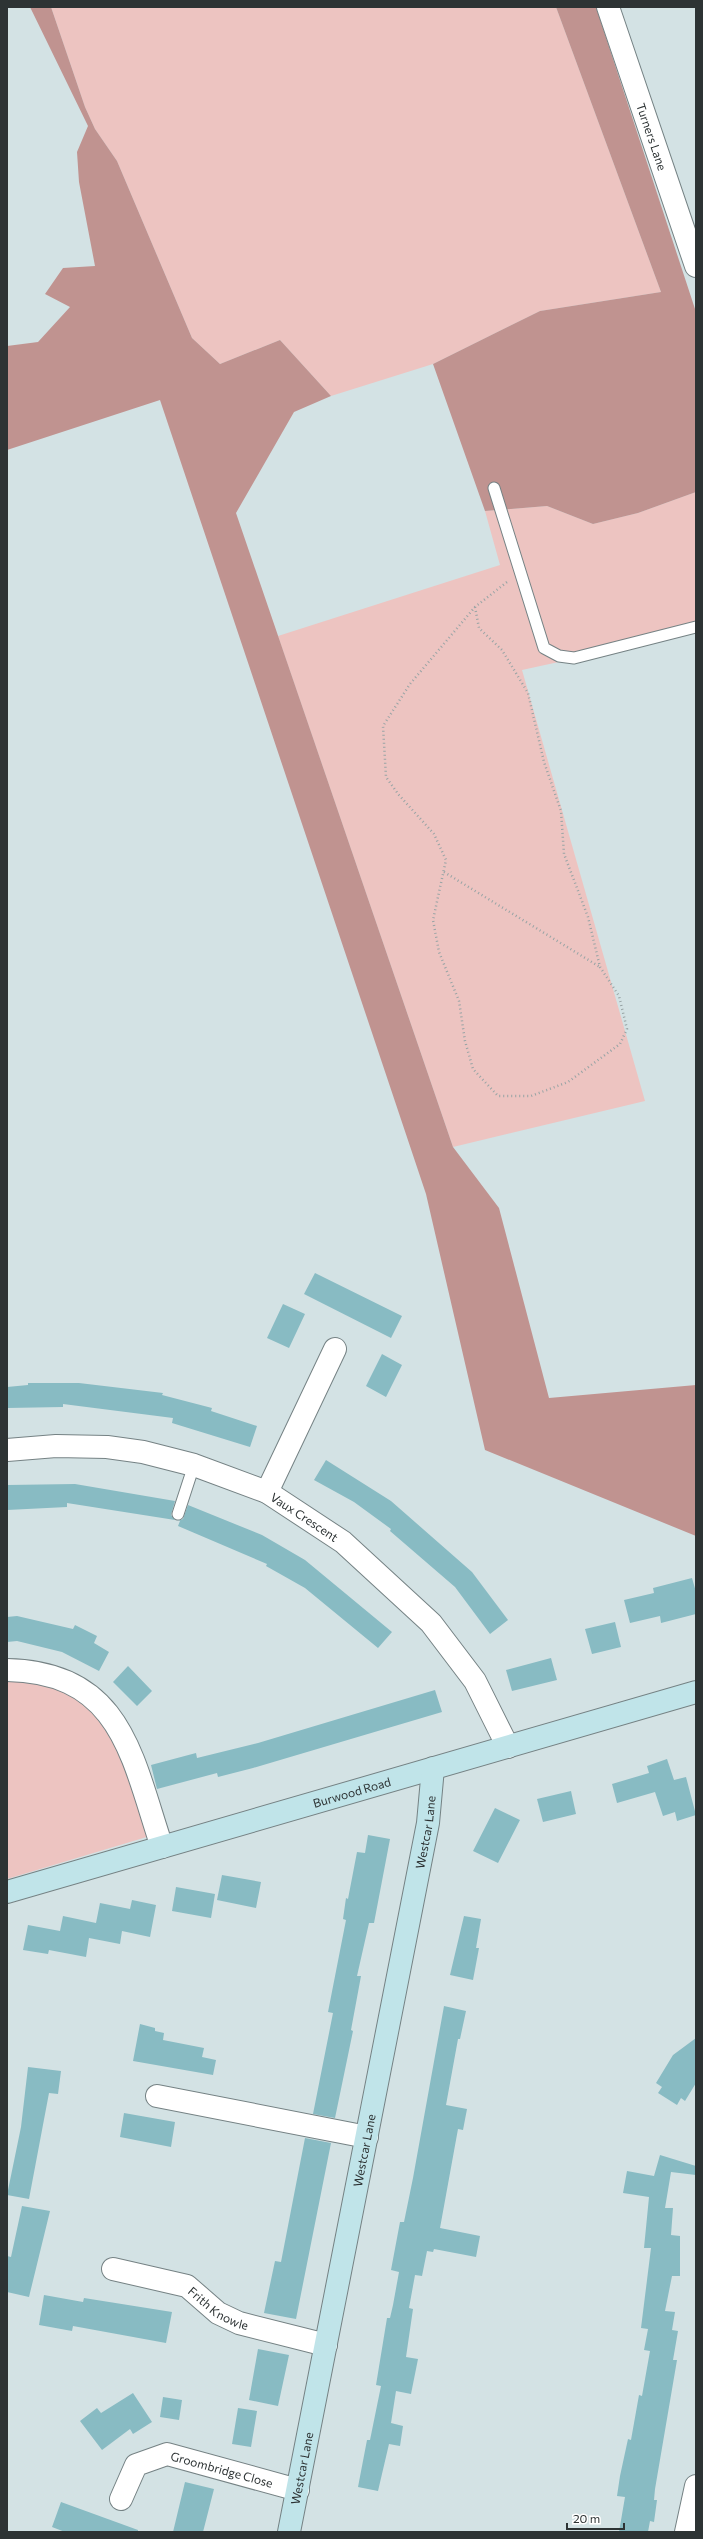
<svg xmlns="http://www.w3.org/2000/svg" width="703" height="2539" viewBox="0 0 703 2539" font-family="Commissioner,sans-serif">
<rect width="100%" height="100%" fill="#d3e2e4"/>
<path fill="#edc4c1" d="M51 7H556L661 292 540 311 433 364 331 396 280 340 220 364 192 338 117 161 95 129 85 107Z
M696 492V632L522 670 645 1101 453 1147 278 636 500 565 485 511 547 506 593 524 638 513Z
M30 1677 76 1694 116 1734 150 1836 7 1879V1678Z"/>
<path fill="#c09390" d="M30 7H51L85 107 95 129 117 161 192 338 220 364 280 340 331 396 294 412 236 513 453 1147 499 1208 549 1398 696 1385V1536L485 1450 426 1194 160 400 7 450V346L38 342 70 307 45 294 63 268 95 266 79 182 77 152 88 126Z
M556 7H596L696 312V492L638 513 593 524 547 506 485 511 433 364 540 311 661 292Z"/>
<path fill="#88bbc3" d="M315 1273 402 1316 391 1338 304 1294Z
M283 1304 305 1314 289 1348 267 1338Z
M382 1354 402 1365 386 1397 366 1386Z
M28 1383H79L163 1393 162 1395 212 1408 211 1411 257 1426 250 1447 172 1423 173 1418 63 1404V1407L7 1408V1387L28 1385Z
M326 1460 391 1501 472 1572 508 1620 490 1634 455 1587 390 1531 391 1529 354 1502 314 1480Z
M75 1484 175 1501 171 1515 175 1520 67 1503V1507L7 1510V1485Z
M188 1505 262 1535 305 1560 392 1632 378 1648 305 1588 266 1566 267 1564 178 1526 180 1521H178L183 1519Z
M692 1578 696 1592V1614L661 1623 660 1616 630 1623 624 1600 654 1593 653 1588Z
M17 1616 73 1629 75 1625 97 1636 94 1643 109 1652 99 1671 62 1652 17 1641 7 1642V1617Z
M615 1622 621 1647 592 1654 585 1629Z
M551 1658 557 1680 512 1691 506 1670Z
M128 1666 152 1691 137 1706 113 1682Z
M435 1690 442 1712 253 1768 218 1777 217 1773 157 1789 151 1765 196 1753 197 1758 258 1743Z
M667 1759 674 1780 686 1777 696 1815 677 1821 675 1812 663 1816 655 1792 617 1803 612 1784 649 1773 647 1766Z
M571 1791 576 1814 543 1822 537 1799Z
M495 1808 520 1820 498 1863 473 1851Z
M368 1835 390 1839 374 1923H369L357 1976H361L351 2030 353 2031 335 2118 313 2114 333 2013 328 2012 346 1920 343 1919 346 1898 348 1899 357 1852 365 1853Z
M222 1875 261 1882 256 1908 217 1900Z
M176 1887 215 1894 211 1918 172 1911Z
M132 1900 156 1905 150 1937 122 1931 120 1944 89 1938 86 1957 49 1950 48 1954 23 1950 28 1925 60 1931 63 1916 96 1923 100 1903 130 1909Z
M464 1916 481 1919 476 1948H479L473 1980 450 1975Z
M444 2006 466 2011 460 2039H458L446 2105 467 2109 463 2130 458 2129 440 2228 480 2236 476 2257 434 2249 433 2252 427 2251 422 2276 415 2275 409 2308 413 2309 406 2357 418 2359 411 2394 396 2391 391 2423 403 2426 400 2446 389 2444 378 2491 358 2487 367 2440H370L381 2386 376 2385 387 2318H390L393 2305 399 2272 391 2270 400 2222H404L413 2178Z
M140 2024 155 2028V2031L164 2033 163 2040 204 2048 202 2057 216 2060 213 2075 133 2061Z
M696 2038V2083L685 2101 681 2098 677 2105 658 2093 662 2087 656 2083 673 2055Z
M28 2067 61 2071 58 2094 49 2093 29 2199 7 2195 21 2127Z
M124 2113 175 2122 171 2147 120 2137Z
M305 2138 331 2143 296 2319 264 2313 275 2261 281 2262Z
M660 2155 696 2166V2175L671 2172 665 2208H673L671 2235 680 2236V2276H672L665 2311 675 2312 672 2330 678 2331 673 2360H677L655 2489 654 2500H657L654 2522 650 2521 648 2532H619L625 2497 617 2496 620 2476 628 2439 631 2440 639 2395 642 2396 650 2351 644 2350 648 2329 641 2328 651 2248H644L649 2197 623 2193 627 2171 654 2176Z
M22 2206 50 2211 29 2297 7 2292V2256L11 2257Z
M44 2295 83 2302 84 2298 172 2312 166 2343 73 2326 72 2331 39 2325Z
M258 2349 289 2355 278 2406 249 2400Z
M133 2393 152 2422 133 2434 130 2429 102 2450 80 2421 97 2408 101 2413Z
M163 2397 182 2400 179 2420 160 2417Z
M238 2408 257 2411 251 2447 232 2444Z
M185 2482 214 2489 203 2532H173Z
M61 2502 138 2530V2532H65L52 2527Z"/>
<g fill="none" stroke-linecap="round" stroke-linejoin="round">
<g stroke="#758284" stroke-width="13">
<path id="lane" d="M494 488 544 648 559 656 574 658 696 627
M178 1514 194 1465"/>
</g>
<g stroke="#758284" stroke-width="24">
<g id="street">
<path id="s1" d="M608 7 696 266"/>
<path id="s2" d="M7 1450 56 1446 107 1447 143 1452 194 1465 267 1492 343 1542 431 1623 475 1681 508 1747"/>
<path d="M267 1492 335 1349"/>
<path d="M7 1670C122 1672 132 1758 162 1847"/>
<path d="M157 2096 367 2137"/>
<path id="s3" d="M113 2269 187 2286 218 2313 239 2323 326 2345"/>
<path id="s4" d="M121 2499 136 2465 167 2454 298 2490"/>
<path d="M686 2532 696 2486"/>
</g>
</g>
<g stroke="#758284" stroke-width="24">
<g id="secondary">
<path id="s5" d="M7 1892 696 1692"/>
<path id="s6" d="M289 2532 428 1823 433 1768"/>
</g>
</g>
<path stroke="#98a4a5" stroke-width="2.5" stroke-dasharray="1 3" stroke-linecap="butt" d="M475 607 479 628 502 650 528 693 544 762 561 811 564 854 588 917 600 967 619 996 627 1029 620 1044 568 1082 531 1096H498L473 1069 465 1041 459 1001 439 952 433 920 446 860 434 834 399 795 386 777 383 726 410 684 475 607 507 582
M444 872 600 967"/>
<use href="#lane" stroke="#fff" stroke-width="11"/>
<use href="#street" stroke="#fff" stroke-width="22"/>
<use href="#secondary" stroke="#c0e4e9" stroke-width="22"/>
</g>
<g text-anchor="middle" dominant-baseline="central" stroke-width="4" stroke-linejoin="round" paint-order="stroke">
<g font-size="12" fill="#2d3334" stroke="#fff">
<text stroke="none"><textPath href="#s1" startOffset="137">Turners Lane</textPath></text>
<text stroke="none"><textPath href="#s2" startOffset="312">Vaux Crescent</textPath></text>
<text stroke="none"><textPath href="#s5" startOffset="359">Burwood Road</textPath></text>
<text stroke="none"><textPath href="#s6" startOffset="713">Westcar Lane</textPath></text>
<text stroke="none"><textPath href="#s6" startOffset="389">Westcar Lane</textPath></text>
<text stroke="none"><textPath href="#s3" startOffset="115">Frith Knowle</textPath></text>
<text stroke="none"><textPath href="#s6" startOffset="65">Westcar Lane</textPath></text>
<text stroke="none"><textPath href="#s4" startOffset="127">Groombridge Close</textPath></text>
</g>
</g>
<rect width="703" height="2539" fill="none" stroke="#2d3334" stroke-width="16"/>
<path d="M567 2523v6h57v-6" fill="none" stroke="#2d3334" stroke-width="2"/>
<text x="573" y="2523" font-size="12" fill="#2d3334" stroke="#ffffff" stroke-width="3" paint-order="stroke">20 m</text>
</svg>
